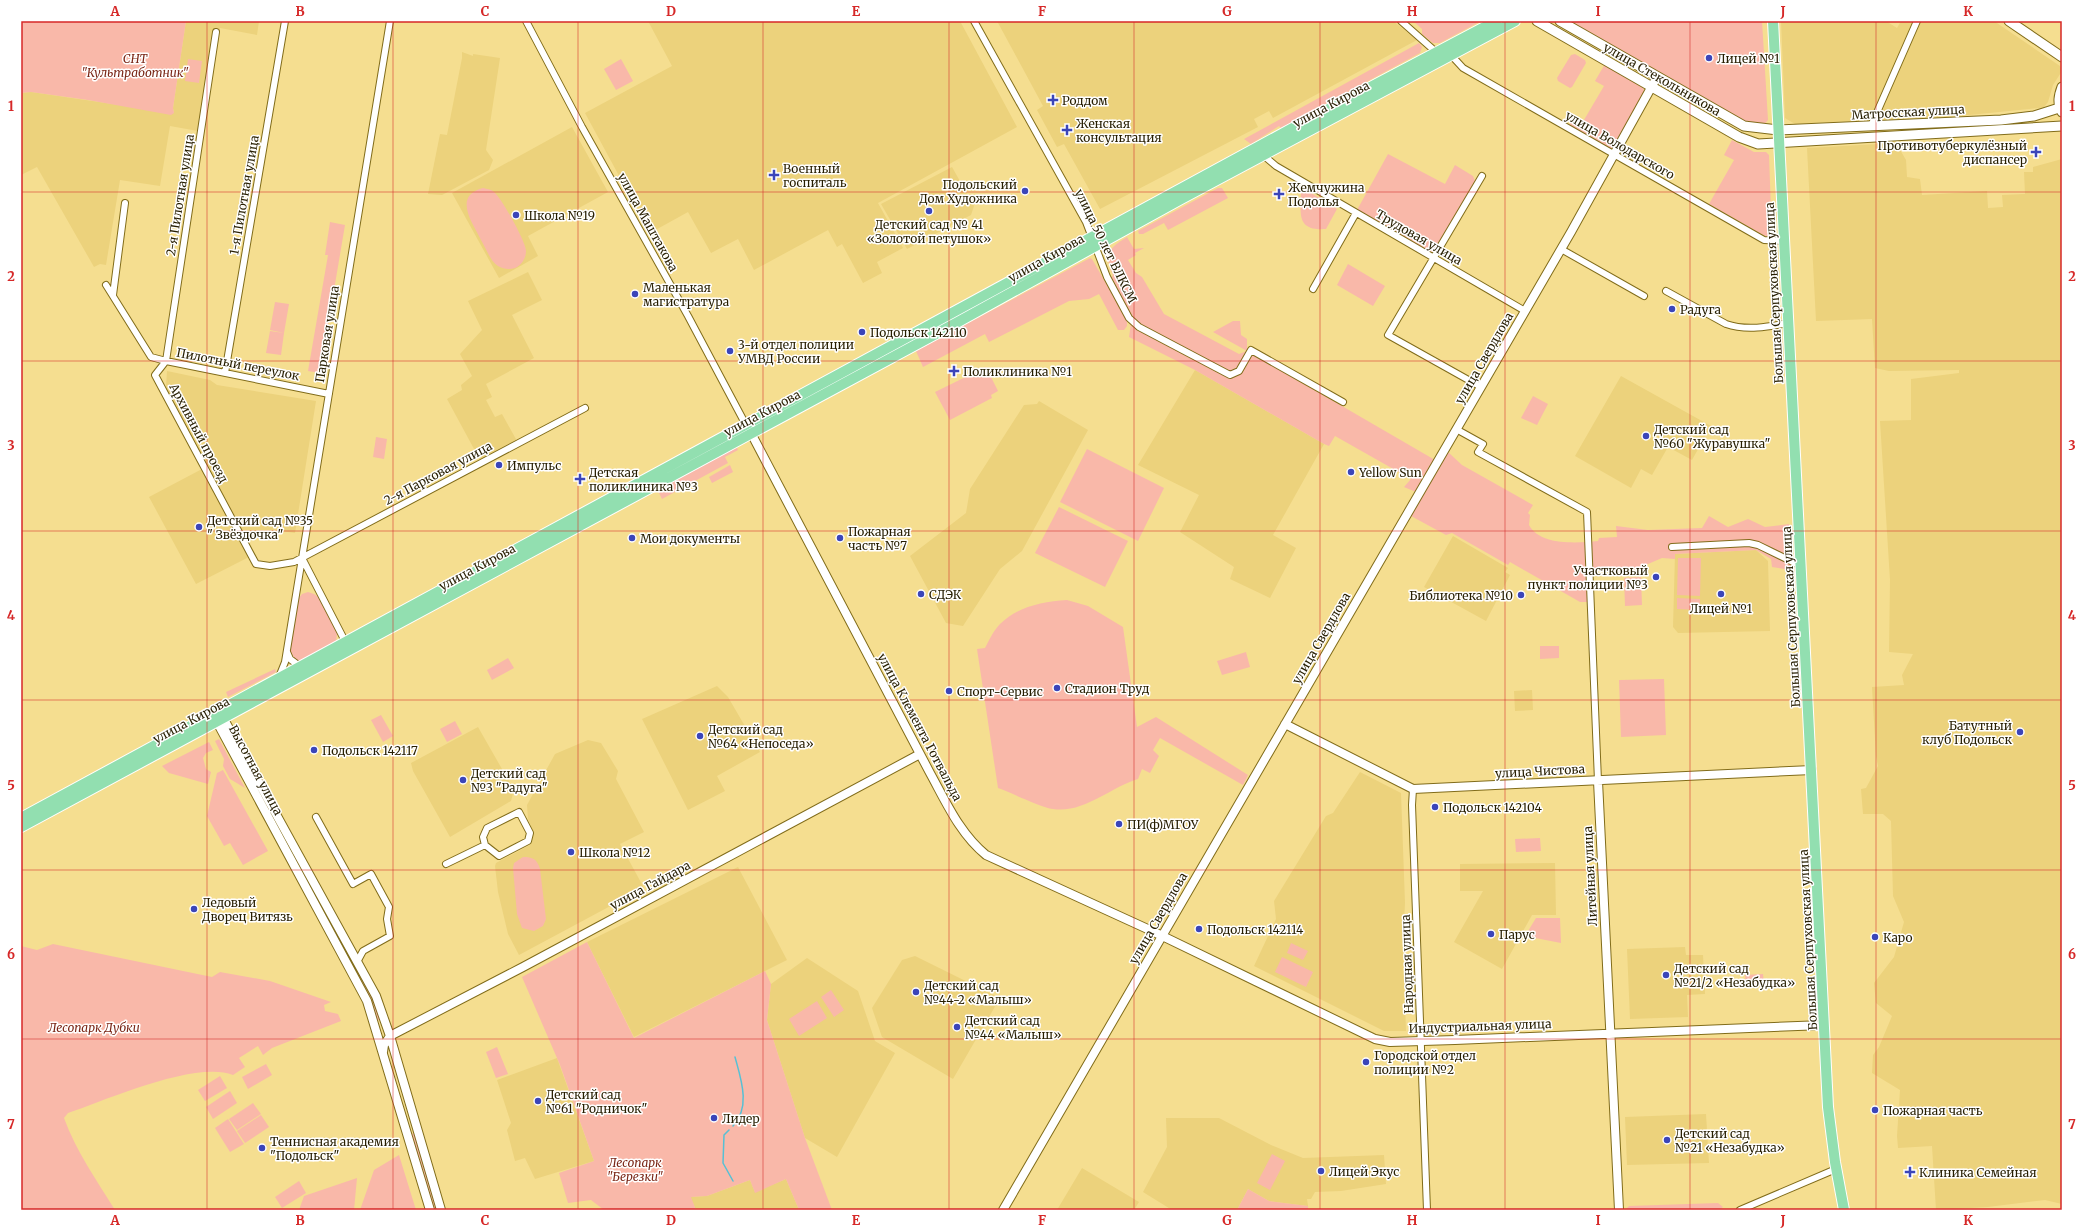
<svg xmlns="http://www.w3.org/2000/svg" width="2083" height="1231" viewBox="0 0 2083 1231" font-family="Merriweather,serif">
<rect width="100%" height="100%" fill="#f5de90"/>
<path fill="#ecd27c" d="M186 21H259L257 35 220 28 219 32H213L198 131 170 126 160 186 120 180 106 265 100 264 94 267 37 167 21 175V93L31 92 174 113 173 108Z
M648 21H960L1017 127 878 203 903 248 877 262 882 273 863 283 842 244 837 247 828 230 754 270 738 239 711 253 688 212 650 233 585 113 672 66Z
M997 21H1393L1417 40 1273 118 1269 111 1254 119 1258 127 1100 209 1064 144 1057 147 1037 110 1043 106Z
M1781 21H1886L1897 28 1901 21H1994L2060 66 2062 71 2053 85 2048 102 2044 107 2039 108 1969 115 1795 124 1785 118Z
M462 52 473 56V54L500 58 486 150 493 160 489 170 442 195 428 194 440 134 447 135 462 58Z
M572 127 608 192 528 236 538 256 499 278 452 193Z
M1896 143 1906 160 1907 177 1920 179 1922 195 1987 191 1988 208 2003 207 2002 195 2025 194 2024 172H2033V167L2062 159V1204L2045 1200 1988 1207 1936 1210 1932 1146 1898 1148 1897 1136 1900 1090 1872 1073 1873 1055 1879 1047 1892 1016 1876 1003 1874 983 1894 957 1904 922 1893 896 1891 821 1883 814H1863L1861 789 1866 788 1878 766 1876 756 1872 687 1904 685 1902 675 1913 654 1889 652 1890 580 1880 421 1911 420V379L1959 373V370L1889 371 1875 368 1872 319 1816 321 1807 148Z
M952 167 974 206 971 215 907 249 881 204Z
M528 272 542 300 512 315 534 358 486 384 492 397 486 400 495 417 502 414 517 441 480 460 447 399 462 390 461 385 472 376 460 354 482 330 468 301Z
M1195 370 1324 444 1273 535 1296 548 1270 598 1230 579 1234 567 1180 532 1199 495 1138 465Z
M167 371 210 380 217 385 316 401 295 533 274 530 248 541 169 397 166 387Z
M1621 376 1711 426 1692 460 1668 447 1652 475 1641 469 1631 488 1575 456Z
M1039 401 1088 430 1022 551 1000 569 963 626 946 623 910 556 966 513 970 489 1024 405 1037 404Z
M202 469 249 557 196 584 149 497Z
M1453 536 1508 568 1505 572 1510 575 1486 621 1424 587Z
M1756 550 1768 561 1770 631 1678 633 1673 627 1675 554Z
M717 686 728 697 760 752 717 776 725 791 688 810 642 719Z
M1532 690 1533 710 1515 711 1514 691Z
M478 727 514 790 511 801 450 837 413 771 411 763Z
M588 740 601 743 618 771 616 779 644 832 620 844 644 888 519 955 508 934 498 892 495 866 496 863 530 845 533 831 528 819 527 805 555 754Z
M1360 772 1401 793 1405 903 1403 943 1406 1031H1384L1254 966 1276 919 1274 901 1326 816 1333 813Z
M1555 863 1556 915H1532L1502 969 1454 942 1483 891H1460V864Z
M738 867 787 960 634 1037 587 942Z
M1685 947 1686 955H1703L1705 994 1687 995 1688 1017 1630 1019 1627 949Z
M915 956 1000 998 953 1079 882 1037 872 1008 902 960Z
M807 958 858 991 875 1041 895 1053 837 1157 805 1138 767 1020 771 984Z
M557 1058 594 1161 535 1179 525 1158 515 1161 507 1130 511 1123 497 1080Z
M1706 1114 1709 1163 1627 1165 1625 1117Z
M1166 1118H1219L1271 1145 1303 1158 1384 1155 1386 1184 1341 1191 1315 1192 1311 1199H1307L1308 1206 1269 1201 1248 1189 1237 1210H1172L1143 1192 1167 1147Z
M1082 1168 1139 1202 1134 1210H1057Z
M786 1179 799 1210H696L690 1197 707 1196 750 1180 755 1192Z"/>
<path fill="#f9b8a9" d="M21 21H186L173 108 174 113 171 115 88 100 31 92 21 93Z
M1413 21H1481L1440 43H1433L1422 34V29Z
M1567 21H1762L1768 120 1763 126 1736 120Z
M1419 43 1422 47 1420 53 1281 128 1279 126 1251 144 1244 139Z
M1575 54 1585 60 1586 63 1572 87 1570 88 1558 81 1557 78 1571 55Z
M188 59 202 61 199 83 185 81Z
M621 59 633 81 616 90 604 69Z
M1605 64 1640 84 1645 91 1611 151 1568 127 1572 120 1581 125 1604 86 1595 81Z
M1732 140 1754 152H1766L1769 155 1772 238 1763 235 1709 204 1734 160 1724 155Z
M1388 154 1445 184 1455 165 1473 176 1475 181 1433 253 1357 210Z
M483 188C487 189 491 189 494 192 501 197 526 242 526 251 526 258 522 265 515 268 509 270 503 269 498 266 490 261 486 248 481 240 473 223 452 196 483 188Z
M1218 188H1222L1228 198 1168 230 1164 223 1143 234H1139L1138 231Z
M1303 188 1337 209 1326 229C1295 231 1301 213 1301 189Z
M330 222 345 225 320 373 308 371 328 255H325Z
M1127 237 1134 249 1144 248 1135 253 1136 255 1128 260 1136 273 1142 277 1164 314 1239 354 1247 351 1213 332 1233 321H1240L1241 335 1247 339V351L1435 460 1416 492 1404 487 1411 479 1335 436 1329 446 1324 444 1195 370 1129 337 1132 317 1111 279 1113 275C1103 254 1109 248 1127 237Z
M1090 258 1092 259 1127 320V326L1124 330H1118L1099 294 1089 299 1069 301 989 342 985 334 923 367 916 351Z
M1348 264 1385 286 1373 306 1337 285Z
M275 302 289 304 284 333 270 330Z
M270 331 284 333 281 355 266 353Z
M986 367 998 391 991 395 992 398 950 420 935 392Z
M1533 396 1548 404 1537 425 1521 418Z
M376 437 387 439 384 459 373 457Z
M736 446 738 450 725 457 728 463 662 499 657 489Z
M1087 449 1164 488 1138 541 1060 502Z
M1448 452 1462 465 1533 505 1528 513 1530 515 1529 525C1540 546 1578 543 1598 541L1599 538 1617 537 1616 526 1648 530 1702 528 1709 516 1728 527 1748 519 1765 527 1789 524 1791 570 1772 567 1771 559 1756 550 1675 554V559L1662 558 1641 567 1618 572 1613 569 1593 571V602H1580L1510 562 1508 565 1452 533 1446 535 1411 516Z
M730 465 733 472 712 483 709 477Z
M1059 507 1128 541 1105 587 1035 553Z
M1678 558H1701L1700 596 1677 595Z
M1641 577 1642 605 1625 606 1624 578Z
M308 592 314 594 320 598 337 633 336 642 301 661 295 660 290 650 298 599 302 594Z
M1677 598 1700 599V610L1677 609Z
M1067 600 1088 606 1123 627 1137 727 1156 717 1248 775 1243 785 1160 738 1153 750 1159 756 1150 773 1142 769 1138 779C1111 787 1083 814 1053 809 1040 807 1012 793 998 788L977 649 985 648C989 640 994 630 1000 624 1019 606 1042 602 1067 600Z
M1540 646H1559V658L1540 659Z
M1246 652 1250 667 1222 675 1217 661Z
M508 658 514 668 492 680 487 670Z
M275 669 276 672 228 697 226 692Z
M1664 679 1666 735 1621 737 1619 680Z
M381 715 393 736 383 742 371 720Z
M455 721 462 734 447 742 440 729Z
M219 739 245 788 230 779 223 766 224 759 215 741Z
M209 742 213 750 206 753 203 758 206 769 211 772 208 784 169 773 162 766Z
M223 770 268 851 243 865 230 843 224 846 207 816 217 773Z
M1540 838 1541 851 1516 852 1515 839Z
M523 857C533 857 537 859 540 869L546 919 543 926 534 931 522 928 517 914 513 868 514 863Z
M1536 918H1560L1561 943 1525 936Z
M587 942 634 1038 765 971 771 984 767 1020 805 1138 832 1210H799L786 1179 755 1193 750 1180 707 1196 691 1197 696 1210H604L591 1200 568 1203 559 1173 594 1161 560 1065 522 977Z
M1291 943 1308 951 1303 960 1287 953Z
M53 944 212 977 220 972 270 981 331 1002 324 1005 325 1011 338 1014 341 1021 272 1048 263 1055 258 1046 239 1058 245 1067 233 1075C196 1060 106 1100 68 1113L64 1118C76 1151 97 1181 115 1210H21V946L37 950Z
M343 945H345L371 995 381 1019 377 1021 368 997 342 947Z
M1282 957 1313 972 1306 987 1275 972Z
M1763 974 1764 985 1746 986 1745 975Z
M831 990 844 1010 834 1017 821 997Z
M817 1001 827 1018 799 1036 789 1019Z
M497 1047 508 1074 496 1078 486 1052Z
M266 1064 272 1075 248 1089 242 1077Z
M220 1076 227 1088 205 1101 198 1090Z
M230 1091 237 1103 213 1119 206 1107Z
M253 1103 261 1114 237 1130 229 1119Z
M261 1115 269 1127 245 1143 237 1131Z
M228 1119 244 1144 230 1152 215 1128Z
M415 1133 437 1210H433L411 1134Z
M1272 1154 1285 1161 1270 1190 1257 1183Z
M399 1155 416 1210H360L374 1170Z
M357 1178 354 1210H299L304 1196Z
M299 1181 306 1193 282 1208 275 1197Z
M1248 1189 1269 1201 1308 1206V1210H1237Z
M1718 1203 1723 1207 1719 1210H1625L1629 1206Z"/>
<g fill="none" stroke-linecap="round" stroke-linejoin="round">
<path stroke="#56c0d5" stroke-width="1.5" d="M733 1126C751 1107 741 1079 735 1057
M729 1130 724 1135 723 1163 733 1181"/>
<g stroke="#816c1a" stroke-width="8">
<path id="minor" d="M526 21 582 127 688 316 747 427
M974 21 1086 222 1107 277 1129 318 1139 327 1230 375 1239 371 1251 350 1343 402
M1401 21 1436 52
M216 32 166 361 329 394
M1451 55 1463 68 1764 240 1784 241
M1871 126 1917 21
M1263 155 1276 166 1525 311
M1561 249 1644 296
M106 285 151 357 166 361 155 375 256 564 270 566 294 562 585 408
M1313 289 1356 213
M1666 291 1726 324C1746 331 1768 327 1788 323
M113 295 125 203
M225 373 285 21
M1481 387 1388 335 1482 176
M1456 429 1483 444 1478 452 1587 512 1598 781
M1672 547 1749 543 1758 545 1801 566
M302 558 346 643
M287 652 290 659 302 668
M279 677 285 662 390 21
M1413 789 1412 805 1427 1210
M519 812 530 833 528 841 499 856 485 845 483 837 487 828Z
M316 817 353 884 371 874 389 907 387 919 390 936 363 951 357 962
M446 864 485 845
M1740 1210 1836 1169"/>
</g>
<g stroke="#816c1a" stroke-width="10">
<path id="tertiary" d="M751 433 930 773C946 802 960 834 986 855L1152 931 1375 1039 1390 1042 1455 1040 1824 1025
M221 714 376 996 390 1036 441 1210
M217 716V722L367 1001 430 1210
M1285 724 1413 789 1812 770
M1598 781 1619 1210
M383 1052 384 1045 390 1036 523 967 920 754
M1003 1210 1571 232 1657 77"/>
</g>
<g stroke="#816c1a" stroke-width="11">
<path id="secondary" d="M1537 21 1739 137 1758 144 2062 126
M1560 21 1744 126 1778 130 2001 120 2034 116 2059 108
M2009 21 2062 57
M2062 87C2059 95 2057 103 2062 112"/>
</g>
<g stroke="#fff" stroke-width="12">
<path id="primary" d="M1773 21 1828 1107 1835 1162 1844 1210
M21 818 1291 129 1496 21
M21 827 958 322 1181 199 1515 21"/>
</g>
<use href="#minor" stroke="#fff" stroke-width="6"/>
<use href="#tertiary" stroke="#fff" stroke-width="8"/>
<use href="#secondary" stroke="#fff" stroke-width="9"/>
<use href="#primary" stroke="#92dfb0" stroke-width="10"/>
</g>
<path fill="none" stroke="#d62828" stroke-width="1" stroke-opacity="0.55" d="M207 21V1210M393 21V1210M578 21V1210M763 21V1210M949 21V1210M1134 21V1210M1320 21V1210M1505 21V1210M1690 21V1210M1876 21V1210M21 192H2062M21 361H2062M21 531H2062M21 700H2062M21 870H2062M21 1039H2062"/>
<g fill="#3b45b9" stroke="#fff" stroke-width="1.5">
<circle cx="1709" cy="58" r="4"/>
<path d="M1051 94h4v4h4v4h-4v4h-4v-4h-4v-4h4z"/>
<path d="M1065 124h4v4h4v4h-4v4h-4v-4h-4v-4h4z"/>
<path d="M2034 146h4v4h4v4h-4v4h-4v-4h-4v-4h4z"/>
<path d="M772 169h4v4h4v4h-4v4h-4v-4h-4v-4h4z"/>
<circle cx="1025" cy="191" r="4"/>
<path d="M1277 188h4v4h4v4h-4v4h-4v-4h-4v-4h4z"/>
<circle cx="929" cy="211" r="4"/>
<circle cx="516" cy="215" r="4"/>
<circle cx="635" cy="294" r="4"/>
<circle cx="1672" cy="309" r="4"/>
<circle cx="862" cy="332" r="4"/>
<circle cx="730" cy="351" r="4"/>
<path d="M952 365h4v4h4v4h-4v4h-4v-4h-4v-4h4z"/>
<circle cx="1646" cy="436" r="4"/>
<circle cx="499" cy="465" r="4"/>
<circle cx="1351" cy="472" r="4"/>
<path d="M578 473h4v4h4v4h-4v4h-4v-4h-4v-4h4z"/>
<circle cx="199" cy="527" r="4"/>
<circle cx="632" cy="538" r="4"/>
<circle cx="840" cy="538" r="4"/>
<circle cx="1656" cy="577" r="4"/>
<circle cx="921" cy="594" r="4"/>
<circle cx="1721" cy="594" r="4"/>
<circle cx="1521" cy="595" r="4"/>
<circle cx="1057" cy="688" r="4"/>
<circle cx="949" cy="691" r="4"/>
<circle cx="2020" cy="732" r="4"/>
<circle cx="700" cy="736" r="4"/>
<circle cx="314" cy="750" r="4"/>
<circle cx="463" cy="780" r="4"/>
<circle cx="1435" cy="807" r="4"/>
<circle cx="1119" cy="824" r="4"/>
<circle cx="571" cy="852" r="4"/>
<circle cx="194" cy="909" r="4"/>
<circle cx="1199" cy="929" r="4"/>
<circle cx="1491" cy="934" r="4"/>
<circle cx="1875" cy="937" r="4"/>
<circle cx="1666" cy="975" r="4"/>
<circle cx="916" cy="992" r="4"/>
<circle cx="957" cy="1027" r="4"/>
<circle cx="1366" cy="1062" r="4"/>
<circle cx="538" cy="1101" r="4"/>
<circle cx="1875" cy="1110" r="4"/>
<circle cx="714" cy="1118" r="4"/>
<circle cx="1667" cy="1140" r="4"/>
<circle cx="262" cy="1148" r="4"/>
<circle cx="1321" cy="1171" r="4"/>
<path d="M1908 1166h4v4h4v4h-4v4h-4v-4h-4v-4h4z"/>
</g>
<g text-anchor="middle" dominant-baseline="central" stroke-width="3" stroke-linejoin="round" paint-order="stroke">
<g font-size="12" font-style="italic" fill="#7b2717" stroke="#fff">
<text x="135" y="58">СНТ<tspan x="135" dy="14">"Культработник"</tspan></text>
<text x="94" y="1027">Лесопарк Дубки</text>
<text x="635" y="1162">Лесопарк<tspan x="635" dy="14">"Березки"</tspan></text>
</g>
<g font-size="12" fill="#271e00" stroke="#fff" text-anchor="start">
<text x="1717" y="58">Лицeй №1</text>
<text x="1062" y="100">Роддом</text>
<text x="1076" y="123">Женская<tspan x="1076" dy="14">консультация</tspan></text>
<text x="2027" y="145" text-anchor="end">Противотуберкулёзный<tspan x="2027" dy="14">диспансер</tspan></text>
<text x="783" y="168">Военный<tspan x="783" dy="14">госпиталь</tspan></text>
<text x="1017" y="184" text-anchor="end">Подольский<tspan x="1017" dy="14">Дом Художника</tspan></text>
<text x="1288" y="187">Жемчужина<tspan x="1288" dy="14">Подолья</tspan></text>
<text x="524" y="215">Школа №19</text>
<text x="929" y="224" text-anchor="middle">Детский сад № 41<tspan x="929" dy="14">«Золотой петушок»</tspan></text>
<text x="643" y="287">Маленькая<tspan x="643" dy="14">магистратура</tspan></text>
<text x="1680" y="309">Радуга</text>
<text x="870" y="332">Подольск 142110</text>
<text x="738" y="344">3-й отдел полиции<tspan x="738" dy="14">УМВД России</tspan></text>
<text x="963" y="371">Поликлиника №1</text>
<text x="1654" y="429">Детский сад<tspan x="1654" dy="14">№60 "Журавушка"</tspan></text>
<text x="507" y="465">Импульс</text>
<text x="589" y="472">Детская<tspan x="589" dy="14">поликлиника №3</tspan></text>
<text x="1359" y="472">Yellow Sun</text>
<text x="207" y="520">Детский сад №35<tspan x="207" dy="14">" Звёздочка"</tspan></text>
<text x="848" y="531">Пожарная<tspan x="848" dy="14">часть №7</tspan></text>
<text x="640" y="538">Мои документы</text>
<text x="1648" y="570" text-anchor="end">Участковый<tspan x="1648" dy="14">пункт полиции №3</tspan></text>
<text x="929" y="594">СДЭК</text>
<text x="1513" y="595" text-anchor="end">Библиотека №10</text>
<text x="1721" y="608" text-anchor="middle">Лицей №1</text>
<text x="1065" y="688">Стадион Труд</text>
<text x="957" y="691">Спорт-Сервис</text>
<text x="2012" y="725" text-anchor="end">Батутный<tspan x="2012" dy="14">клуб Подольск</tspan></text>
<text x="708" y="729">Детский сад<tspan x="708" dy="14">№64 «Непоседа»</tspan></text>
<text x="322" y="750">Подольск 142117</text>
<text x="471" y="773">Детский сад<tspan x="471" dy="14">№3 "Радуга"</tspan></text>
<text x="1443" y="807">Подольск 142104</text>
<text x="1127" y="824">ПИ(ф)МГОУ</text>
<text x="579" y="852">Школа №12</text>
<text x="202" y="902">Ледовый<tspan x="202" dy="14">Дворец Витязь</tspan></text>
<text x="1207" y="929">Подольск 142114</text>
<text x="1499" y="934">Парус</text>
<text x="1883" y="937">Каро</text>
<text x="1674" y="968">Детский сад<tspan x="1674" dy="14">№21/2 «Незабудка»</tspan></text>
<text x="924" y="985">Детский сад<tspan x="924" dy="14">№44-2 «Малыш»</tspan></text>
<text x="965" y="1020">Детский сад<tspan x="965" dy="14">№44 «Малыш»</tspan></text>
<text x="1374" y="1055">Городской отдел<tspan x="1374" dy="14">полиции №2</tspan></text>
<text x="546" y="1094">Детский сад<tspan x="546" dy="14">№61 "Родничок"</tspan></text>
<text x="1883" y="1110">Пожарная часть</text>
<text x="722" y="1118">Лидер</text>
<text x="1675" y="1133">Детский сад<tspan x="1675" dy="14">№21 «Незабудка»</tspan></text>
<text x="270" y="1141">Теннисная академия<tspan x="270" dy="14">"Подольск"</tspan></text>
<text x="1329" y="1171">Лицей Экус</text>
<text x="1919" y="1172">Клиника Семейная</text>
</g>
<g font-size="12" fill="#271e00" stroke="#fff">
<text transform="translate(1662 79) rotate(30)">улица Стекольникова</text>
<text transform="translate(1331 104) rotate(-28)">улица Кирова</text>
<text transform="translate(1908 112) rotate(-3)">Матросская улица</text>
<text transform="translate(1620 145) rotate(30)">улица Володарского</text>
<text transform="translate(180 195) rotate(-81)">2-я Пилотная улица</text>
<text transform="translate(244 195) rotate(-80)">1-я Пилотная улица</text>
<text transform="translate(648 222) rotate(61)">улица Маштакова</text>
<text transform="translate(1419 237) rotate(30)">Трудовая улица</text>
<text transform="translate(1106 246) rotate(64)">улица 50 лет ВЛКСМ</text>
<text transform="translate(1046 258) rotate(-29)">улица Кирова</text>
<text transform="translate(1774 293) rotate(-93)">Большая Серпуховская улица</text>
<text transform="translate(327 334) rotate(-81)">Парковая улица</text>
<text transform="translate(1484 358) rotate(-60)">улица Свердлова</text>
<text transform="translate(238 364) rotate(11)">Пилотный переулок</text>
<text transform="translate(762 413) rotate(-28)">улица Кирова</text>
<text transform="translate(199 433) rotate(62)">Архивный проезд</text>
<text transform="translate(438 473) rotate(-28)">2-я Парковая улица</text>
<text transform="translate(477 567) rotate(-28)">улица Кирова</text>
<text transform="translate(1791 617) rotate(-93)">Большая Серпуховская улица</text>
<text transform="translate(1321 638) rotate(-60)">улица Свердлова</text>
<text transform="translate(191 720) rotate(-28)">улица Кирова</text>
<text transform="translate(920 727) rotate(62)">улица Клемента Готвальда</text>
<text transform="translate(256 770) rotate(62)">Высотная улица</text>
<text transform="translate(1540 771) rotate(-3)">улица Чистова</text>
<text transform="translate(1590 876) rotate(-93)">Литейная улица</text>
<text transform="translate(650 885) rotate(-28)">улица Гайдара</text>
<text transform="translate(1158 918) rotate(-60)">улица Свердлова</text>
<text transform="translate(1808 940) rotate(-93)">Большая Серпуховская улица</text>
<text transform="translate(1407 964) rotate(-92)">Народная улица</text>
<text transform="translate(1480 1026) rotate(-2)">Индустриальная улица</text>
</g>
</g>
<rect width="2083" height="1231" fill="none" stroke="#ffffff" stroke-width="44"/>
<rect x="22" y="22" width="2039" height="1187" fill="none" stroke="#d62828" stroke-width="1.5"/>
<g font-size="13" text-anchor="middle" font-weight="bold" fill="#d62828">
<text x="115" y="16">A</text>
<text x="300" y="16">B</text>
<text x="485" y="16">C</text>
<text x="671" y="16">D</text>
<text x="856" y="16">E</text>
<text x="1042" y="16">F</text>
<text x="1227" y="16">G</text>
<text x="1412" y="16">H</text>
<text x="1598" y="16">I</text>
<text x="1783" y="16">J</text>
<text x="1968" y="16">K</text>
<text x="11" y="111">1</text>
<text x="2072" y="111">1</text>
<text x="11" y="281">2</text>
<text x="2072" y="281">2</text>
<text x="11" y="450">3</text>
<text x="2072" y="450">3</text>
<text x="11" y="620">4</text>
<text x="2072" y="620">4</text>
<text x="11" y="790">5</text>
<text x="2072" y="790">5</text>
<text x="11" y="959">6</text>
<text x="2072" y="959">6</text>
<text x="11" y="1129">7</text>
<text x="2072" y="1129">7</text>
<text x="115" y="1225">A</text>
<text x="300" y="1225">B</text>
<text x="485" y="1225">C</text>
<text x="671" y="1225">D</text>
<text x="856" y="1225">E</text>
<text x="1042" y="1225">F</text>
<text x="1227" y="1225">G</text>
<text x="1412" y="1225">H</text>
<text x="1598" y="1225">I</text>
<text x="1783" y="1225">J</text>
<text x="1968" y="1225">K</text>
</g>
</svg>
